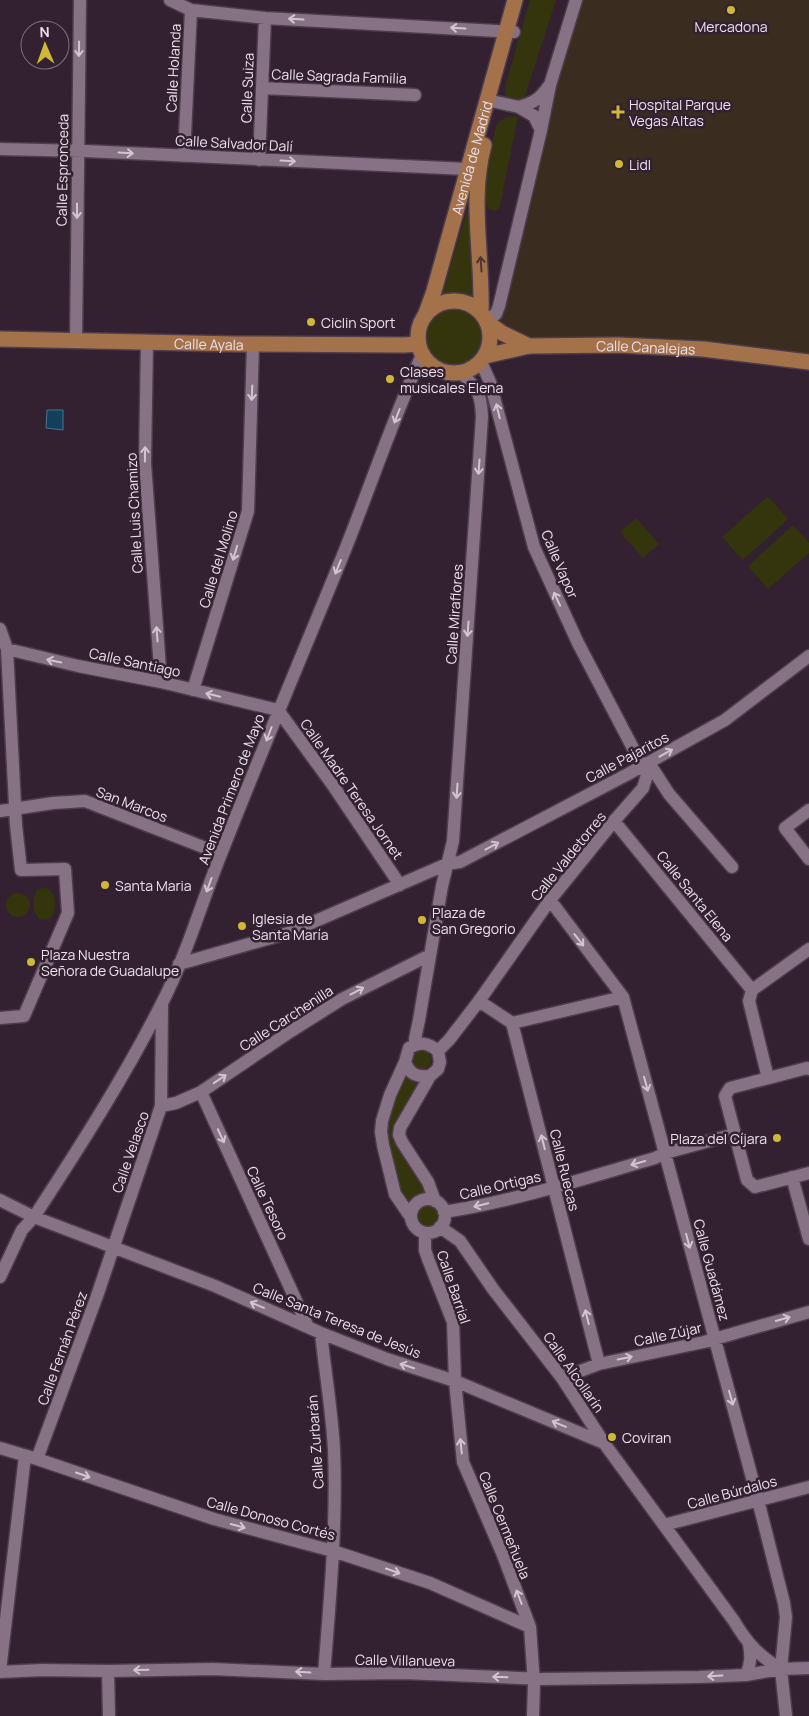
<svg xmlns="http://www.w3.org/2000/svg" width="809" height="1716" viewBox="0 0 809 1716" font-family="Manrope,sans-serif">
<rect width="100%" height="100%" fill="#332132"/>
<path fill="#3a2d1f" d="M576 0H809V362L529 346 503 325 500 316Z"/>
<path fill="#34350d" d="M530 0H556L523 102 508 101 505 96V87Z
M518 116 500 205 497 211 488 209C479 186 491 150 496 127 502 117 507 117 518 116Z
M469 204 477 305C466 295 454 295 441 299Z
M427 337a27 27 0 1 1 54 0a27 27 0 1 1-54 0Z
M768 496 788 519 743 560 722 537Z
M636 518 659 544 643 558 620 532Z
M793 525 809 543V553L768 589 748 566Z
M46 887C58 894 57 909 50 919L40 920C32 911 32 899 37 890Z
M6 905a12 12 0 1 1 24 0a12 12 0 1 1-24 0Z
M411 1060a10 10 0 1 1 20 0a10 10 0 1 1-20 0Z
M405 1075 424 1082 399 1122 432 1197C421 1196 414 1199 408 1209 395 1185 385 1149 388 1122 389 1105 397 1090 405 1075Z
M415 1217a12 12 0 1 1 24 0a12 12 0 1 1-24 0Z"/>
<path fill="#10405e" stroke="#527088" d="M47 410H63V430L46 428Z"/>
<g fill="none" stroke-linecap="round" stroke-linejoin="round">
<g stroke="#4d3d4b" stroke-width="15">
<path id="minor" d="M170 0 191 10 265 18 514 32
M262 88 415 95
M487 100 519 107 534 116 541 130
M519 107C533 103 540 99 548 87
M0 149 85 151 467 169
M184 156 191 10
M259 160 265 18
M486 320 496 314 499 306 541 130 550 85 576 0
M76 341 80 0
M147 342 145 463 161 682
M0 629 7 649 16 825 21 870 65 869 68 913 24 1016 0 1018
M7 649 78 666 161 682 278 710 332 784 400 885
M193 690 248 511 253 344
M649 763 669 794 732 867
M809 810 785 828 809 859
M0 811 53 803 85 801 221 854
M614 821 752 990
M550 900 623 997 758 1500 784 1603 786 1617 781 1669 786 1716
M179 964 288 933 447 864 460 862 628 774 725 720 809 656
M752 990 749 1001 768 1078
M752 990 809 949
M479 1001 512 1023 599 1364
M512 1023 623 997
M415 1044V1039L419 1020 442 886 453 841 482 417C481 393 478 389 461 373
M405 1062C410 1075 417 1077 430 1076
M809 1069 807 1068 730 1088 725 1096 747 1180 755 1187 809 1173
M201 1092 308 1327
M161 1106 176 1103 201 1092 288 1033 342 999 430 955
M792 1177 809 1239
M411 1216a17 17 0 1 1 34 0a17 17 0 1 1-34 0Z
M0 1200 34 1217 215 1286 321 1333 387 1359 455 1381 604 1443
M435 1201 428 1182 402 1142 399 1135 400 1128 430 1076 438 1069 440 1062 438 1051 449 1040 479 1001 550 900 614 821 643 788 647 775 578 643 534 547 490 382 481 362
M444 1212C515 1201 586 1178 655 1158L665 1153 735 1134
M410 1216 395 1194 383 1145 381 1132 382 1121 390 1095 405 1062 409 1048C421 1041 428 1043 438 1051
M440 1227 460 1241 493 1289 562 1378 604 1443 734 1621C747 1643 759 1656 781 1669
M425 1233V1250L428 1259 453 1322 455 1381 463 1462 503 1555 530 1627 534 1684 533 1716
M0 1277 22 1230 34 1217C79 1148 124 1078 161 1005 186 957 201 904 221 854 261 752 304 651 345 550 371 485 393 418 422 355
M321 1333C325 1371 332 1411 334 1450 337 1524 330 1599 324 1674
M562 1378 599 1364 704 1342 809 1312
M0 1448 37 1459 214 1519 333 1551 430 1583 530 1627
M37 1459 97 1296 161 1106 162 1005
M664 1525 809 1487
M0 1671 25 1456
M108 1671 109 1716
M0 1672 42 1670 108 1671 213 1669 324 1674 404 1673 542 1679 699 1677 746 1675 781 1669 809 1668
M746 1675C751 1664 751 1656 749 1644"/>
</g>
<g stroke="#4d3d4b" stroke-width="18">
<g id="major">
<circle cx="454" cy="337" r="36"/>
<path d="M481 313C483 257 469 200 484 145"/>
<path id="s1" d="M425 316 434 291 515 0"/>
<path d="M487 322 502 333 529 346"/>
<path id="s2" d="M0 339 236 344 404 345 418 344"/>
<path id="s3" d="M485 356 529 346 618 345 703 349 809 362"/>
</g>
</g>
<use href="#minor" stroke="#877184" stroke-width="12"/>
<use href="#major" stroke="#a4724a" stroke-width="15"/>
</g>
<defs><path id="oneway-shaft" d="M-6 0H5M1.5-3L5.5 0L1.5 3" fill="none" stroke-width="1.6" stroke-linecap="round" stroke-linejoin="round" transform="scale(1.25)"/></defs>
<g stroke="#d3c4d1">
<use href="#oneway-shaft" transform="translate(296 19) rotate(-177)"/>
<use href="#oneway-shaft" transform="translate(458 28) rotate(-177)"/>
<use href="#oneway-shaft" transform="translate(79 49) rotate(91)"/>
<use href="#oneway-shaft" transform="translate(126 153) rotate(3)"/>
<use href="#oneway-shaft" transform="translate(288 161) rotate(3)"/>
<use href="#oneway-shaft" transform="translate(77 211) rotate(90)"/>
<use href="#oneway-shaft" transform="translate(252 393) rotate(92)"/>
<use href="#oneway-shaft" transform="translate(498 411) rotate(-104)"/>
<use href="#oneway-shaft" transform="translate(397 416) rotate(111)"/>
<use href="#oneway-shaft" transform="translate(145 454) rotate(-89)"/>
<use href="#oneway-shaft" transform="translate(479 467) rotate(94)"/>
<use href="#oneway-shaft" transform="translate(235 553) rotate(107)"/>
<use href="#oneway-shaft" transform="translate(338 567) rotate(112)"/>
<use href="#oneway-shaft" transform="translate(557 599) rotate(-115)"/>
<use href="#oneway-shaft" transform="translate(468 629) rotate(94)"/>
<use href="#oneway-shaft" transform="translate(157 634) rotate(-94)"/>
<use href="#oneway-shaft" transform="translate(54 661) rotate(-168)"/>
<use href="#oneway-shaft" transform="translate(213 695) rotate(-167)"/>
<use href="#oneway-shaft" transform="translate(269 734) rotate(111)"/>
<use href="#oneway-shaft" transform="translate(666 753) rotate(-29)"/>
<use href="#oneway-shaft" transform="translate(457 791) rotate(94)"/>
<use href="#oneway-shaft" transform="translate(492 846) rotate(-28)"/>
<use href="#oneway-shaft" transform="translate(209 885) rotate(110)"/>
<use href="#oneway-shaft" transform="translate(579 940) rotate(52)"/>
<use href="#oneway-shaft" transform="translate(357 991) rotate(-28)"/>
<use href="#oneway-shaft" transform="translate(220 1079) rotate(-34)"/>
<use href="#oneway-shaft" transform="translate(646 1084) rotate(75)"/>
<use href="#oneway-shaft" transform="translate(221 1136) rotate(65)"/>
<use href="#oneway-shaft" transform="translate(543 1142) rotate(-104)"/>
<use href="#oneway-shaft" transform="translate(638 1163) rotate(164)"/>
<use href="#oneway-shaft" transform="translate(481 1205) rotate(167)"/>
<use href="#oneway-shaft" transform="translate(688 1241) rotate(75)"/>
<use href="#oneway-shaft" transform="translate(257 1305) rotate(-157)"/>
<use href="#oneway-shaft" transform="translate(587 1317) rotate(-104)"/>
<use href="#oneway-shaft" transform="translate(783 1319) rotate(-16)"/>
<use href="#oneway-shaft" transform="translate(625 1358) rotate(-12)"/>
<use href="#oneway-shaft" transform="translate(407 1366) rotate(-162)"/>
<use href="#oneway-shaft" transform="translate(731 1398) rotate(75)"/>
<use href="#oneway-shaft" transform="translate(559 1424) rotate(-157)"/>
<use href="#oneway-shaft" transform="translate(461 1446) rotate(-96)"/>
<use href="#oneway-shaft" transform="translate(83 1475) rotate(19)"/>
<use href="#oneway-shaft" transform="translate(238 1526) rotate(15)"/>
<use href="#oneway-shaft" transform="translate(393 1571) rotate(19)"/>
<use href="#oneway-shaft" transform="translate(519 1597) rotate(-111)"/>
<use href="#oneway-shaft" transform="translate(141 1670) rotate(179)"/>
<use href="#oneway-shaft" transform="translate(303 1672) rotate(-177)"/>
<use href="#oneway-shaft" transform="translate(715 1676) rotate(177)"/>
<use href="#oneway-shaft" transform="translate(500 1677) rotate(-178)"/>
</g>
<use stroke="#4f3538" href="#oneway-shaft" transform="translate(481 264) rotate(-94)"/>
<g fill="#cfb837" stroke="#332132" stroke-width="2">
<circle cx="731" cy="10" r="5"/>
<path d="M615.5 104.5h5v5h5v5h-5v5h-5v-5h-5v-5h5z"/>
<circle cx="619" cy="164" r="5"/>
<circle cx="311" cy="322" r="5"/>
<circle cx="390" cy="379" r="5"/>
<circle cx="105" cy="885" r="5"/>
<circle cx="422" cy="920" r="5"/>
<circle cx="242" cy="926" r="5"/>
<circle cx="31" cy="962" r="5"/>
<circle cx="777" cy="1138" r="5"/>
<circle cx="612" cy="1437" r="5"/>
</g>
<g text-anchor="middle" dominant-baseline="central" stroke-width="5" stroke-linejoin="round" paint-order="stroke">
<g font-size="14" fill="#ece0eb" stroke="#332132" text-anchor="start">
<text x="731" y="26" text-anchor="middle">Mercadona</text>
<text x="629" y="104">Hospital Parque<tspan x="629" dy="16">Vegas Altas</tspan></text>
<text x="629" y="164">Lidl</text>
<text x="321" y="322">Ciclin Sport</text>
<text x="400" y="371">Clases<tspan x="400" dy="16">musicales Elena</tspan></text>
<text x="115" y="885">Santa Maria</text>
<text x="432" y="912">Plaza de<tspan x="432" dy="16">San Gregorio</tspan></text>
<text x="252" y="918">Iglesia de<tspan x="252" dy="16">Santa María</tspan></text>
<text x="41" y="954">Plaza Nuestra<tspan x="41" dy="16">Señora de Guadalupe</tspan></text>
<text x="767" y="1138" text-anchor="end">Plaza del Cíjara</text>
<text x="622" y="1437">Coviran</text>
</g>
<g font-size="14" fill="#ece0eb" stroke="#332132">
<text transform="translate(173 68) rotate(-87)">Calle Holanda</text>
<text transform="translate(339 76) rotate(2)">Calle Sagrada Familia</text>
<text transform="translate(247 88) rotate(-88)">Calle Suiza</text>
<text transform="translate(234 143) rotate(3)">Calle Salvador Dalí</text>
<text stroke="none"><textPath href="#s1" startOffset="165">Avenida de Madrid</textPath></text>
<text transform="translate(62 170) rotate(-89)">Calle Espronceda</text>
<text stroke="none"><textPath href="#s2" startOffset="209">Calle Ayala</textPath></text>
<text stroke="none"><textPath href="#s3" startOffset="162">Calle Canalejas</textPath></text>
<text transform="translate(134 513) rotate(-93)">Calle Luis Chamizo</text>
<text transform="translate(218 559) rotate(-73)">Calle del Molino</text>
<text transform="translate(560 564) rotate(67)">Calle Vapor</text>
<text transform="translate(454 614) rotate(-86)">Calle Miraflores</text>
<text transform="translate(135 662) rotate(12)">Calle Santiago</text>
<text transform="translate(627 757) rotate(-28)">Calle Pajaritos</text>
<text transform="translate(231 789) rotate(-69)">Avenida Primero de Mayo</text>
<text transform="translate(352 789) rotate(55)">Calle Madre Teresa Jornet</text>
<text transform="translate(132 804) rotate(21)">San Marcos</text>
<text transform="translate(568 856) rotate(-51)">Calle Valdetorres</text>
<text transform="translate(695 896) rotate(51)">Calle Santa Elena</text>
<text transform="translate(286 1018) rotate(-33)">Calle Carchenilla</text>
<text transform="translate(130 1152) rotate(-71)">Calle Velasco</text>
<text transform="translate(565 1170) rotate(76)">Calle Ruecas</text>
<text transform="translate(500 1185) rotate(-13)">Calle Ortigas</text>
<text transform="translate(268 1203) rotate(65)">Calle Tesoro</text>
<text transform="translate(712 1270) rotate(75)">Calle Guadámez</text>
<text transform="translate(454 1287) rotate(71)">Calle Barrial</text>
<text transform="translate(337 1320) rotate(22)">Calle Santa Teresa de Jesús</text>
<text transform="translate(668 1334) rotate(-12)">Calle Zújar</text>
<text transform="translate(62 1348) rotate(-70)">Calle Fernán Pérez</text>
<text transform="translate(574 1372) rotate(55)">Calle Alcollarín</text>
<text transform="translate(315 1442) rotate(-94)">Calle Zurbarán</text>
<text transform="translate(732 1492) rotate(-15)">Calle Búrdalos</text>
<text transform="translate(271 1518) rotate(15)">Calle Donoso Cortés</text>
<text transform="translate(505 1525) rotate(68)">Calle Cermeñuela</text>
<text transform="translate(405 1660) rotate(1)">Calle Villanueva</text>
</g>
</g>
<g transform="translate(45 45) rotate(358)"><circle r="24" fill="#332132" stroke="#7d6d7c"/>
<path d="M0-4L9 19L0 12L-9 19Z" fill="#cfb837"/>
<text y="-8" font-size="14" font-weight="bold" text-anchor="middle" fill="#ece0eb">N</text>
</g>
</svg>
